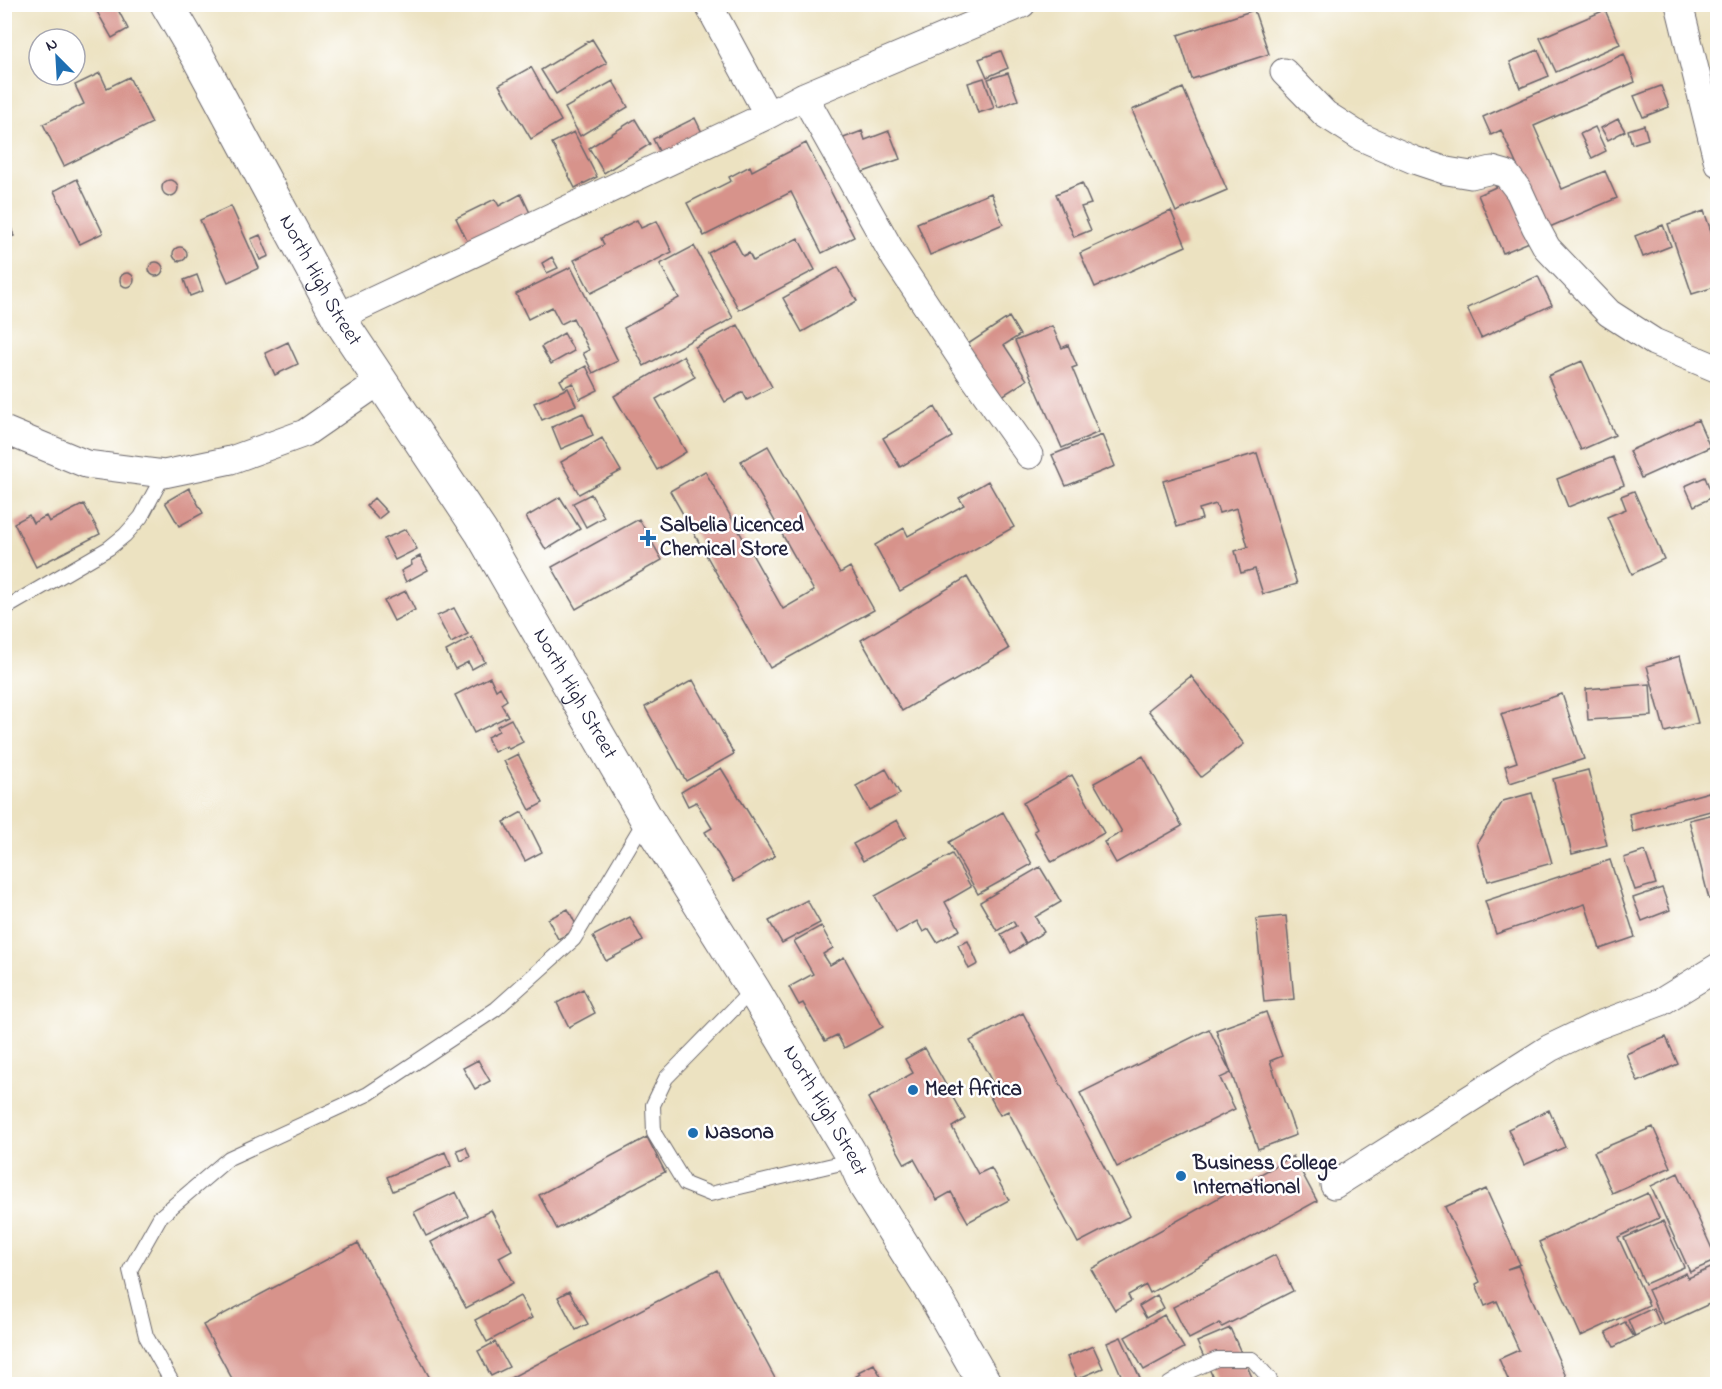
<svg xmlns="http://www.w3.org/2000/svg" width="1722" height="1389" viewBox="0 0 1722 1389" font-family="'Indie Flower',sans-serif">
<rect width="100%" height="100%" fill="#fff"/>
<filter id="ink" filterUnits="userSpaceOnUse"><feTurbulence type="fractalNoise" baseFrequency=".0167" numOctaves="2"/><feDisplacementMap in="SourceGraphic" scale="12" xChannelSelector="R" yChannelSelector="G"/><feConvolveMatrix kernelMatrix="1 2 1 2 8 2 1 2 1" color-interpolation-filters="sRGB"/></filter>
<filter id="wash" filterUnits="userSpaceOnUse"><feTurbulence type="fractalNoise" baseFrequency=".008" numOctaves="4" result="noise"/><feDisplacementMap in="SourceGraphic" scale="24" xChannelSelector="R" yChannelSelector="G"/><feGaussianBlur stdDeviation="1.35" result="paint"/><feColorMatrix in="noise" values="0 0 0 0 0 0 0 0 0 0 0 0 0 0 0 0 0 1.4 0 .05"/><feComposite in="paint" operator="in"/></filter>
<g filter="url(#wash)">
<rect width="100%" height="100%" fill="#ece2c1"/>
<g id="blocks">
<path fill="#d7938b" d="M102 4H115L128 29 112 38 95 8Z
M1254 10 1269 54 1192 79 1178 35Z
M1605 10 1620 44 1556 72 1540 38Z
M592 39 607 63 556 94 541 70Z
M1538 50 1549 76 1520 88 1510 62Z
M1001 51 1008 68 987 77 979 59Z
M1624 54 1635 82 1534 126 1562 189 1605 171 1617 198 1545 229 1501 130 1491 135 1483 117Z
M531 67 561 121 531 139 499 85Z
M100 73 107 88 129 77 152 123 64 166 43 124 84 104 75 85Z
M1008 73 1018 100 998 107 988 79Z
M984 78 994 108 978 113 968 83Z
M613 81 628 107 580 136 565 108Z
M1661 86 1669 107 1643 117 1634 96Z
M1183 88 1227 190 1176 212 1132 110Z
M695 118 706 141 664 161 653 139Z
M635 119 650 144 604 173 589 148Z
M1618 119 1625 131 1608 140 1601 128Z
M1644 125 1648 139 1632 144 1628 130Z
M1595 127 1606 151 1592 158 1580 134Z
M862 131 865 140 889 131 900 159 855 175 841 139Z
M574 132 597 177 575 188 552 143Z
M806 143 854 237 822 253 791 192 704 236 687 203 731 181 729 177 750 166 752 171Z
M77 179 103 233 80 244 54 191Z
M162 188a8 8 0 1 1 16 0a8 8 0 1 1-16 0Z
M1509 181 1534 240 1503 253 1478 195Z
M1082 183 1091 204 1081 207 1091 230 1074 237 1056 194Z
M991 193 1003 224 930 255 917 223Z
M521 194 530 213 472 251 456 218 495 199 499 206Z
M231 206 259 268 228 282 200 220Z
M4 207 14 236 4 239Z
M1171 211 1186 246 1095 287 1080 253Z
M1704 211 1718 251V286L1692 294 1668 224Z
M637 220 641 228 657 221 672 252 591 293 574 260 604 245 601 238Z
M1663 225 1671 246 1643 257 1635 236Z
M260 235 269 256 260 260 251 239Z
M798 238 815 270 739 310 708 253 734 239 743 256 749 253 753 261Z
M694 246 733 318 644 366 624 328 679 298 660 264Z
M173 254a7 7 0 1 1 14 0a7 7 0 1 1-14 0Z
M552 257 558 268 547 273 542 263Z
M149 269a7 7 0 1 1 14 0a7 7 0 1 1-14 0Z
M571 267 618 361 593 373 583 353 589 350 573 318 561 324 552 307 528 319 516 294Z
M838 267 857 301 802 332 783 298Z
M120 280a7 7 0 1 1 14 0a7 7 0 1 1-14 0Z
M197 275 203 291 190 296 184 280Z
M1538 276 1552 305 1481 338 1467 308Z
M1009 317 1020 335 1004 345 1027 380 999 398 965 346Z
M738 325 772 387 747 400 743 392 725 402 695 347Z
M1052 326 1062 348 1068 345 1077 366 1072 368 1099 432 1062 448 1015 341Z
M564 333 574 351 551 364 541 347Z
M288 342 298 364 275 375 265 353Z
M683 356 695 377 656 399 686 452 657 470 614 396Z
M1582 361 1615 435 1581 450 1548 376Z
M586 366 598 390 580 399 573 383 564 387 560 380Z
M568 388 576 405 542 420 534 403Z
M935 407 952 437 900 467 883 438Z
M583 413 593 435 561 449 552 427Z
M1698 420 1710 447 1641 478 1629 451Z
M1102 435 1115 466 1066 486 1052 455Z
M602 438 621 471 579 494 561 462Z
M768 446 840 573 850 567 874 610 770 668 670 491 705 471 783 609 814 591 741 461Z
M1257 453 1297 584 1263 594 1255 569 1241 573 1235 551 1248 547 1237 508 1219 513 1216 504 1199 509 1202 519 1177 527 1163 481Z
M1613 457 1624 485 1568 507 1557 479Z
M1705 477 1713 497 1694 506 1685 486Z
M988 481 1014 527 900 591 875 545 904 528 908 536 964 505 959 498Z
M189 488 203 513 179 526 165 502Z
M1634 491 1664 559 1632 574 1607 517 1626 509 1621 496Z
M591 494 604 517 586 527 573 503Z
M560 497 580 529 546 550 526 517Z
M374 498 387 512 378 519 366 506Z
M84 504 100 534 36 567 14 523 29 515 33 523 46 516 49 522Z
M639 519 662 560 576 609 552 567Z
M406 529 417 549 395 560 384 539Z
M420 556 428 570 406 582 401 571 412 565 411 561Z
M967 577 1009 649 902 711 861 640Z
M406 591 415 610 394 621 384 601Z
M454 608 468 634 451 643 437 616Z
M472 637 485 662 472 669 468 662 455 669 446 651Z
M1680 656 1698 723 1665 732 1647 666Z
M1191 676 1244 744 1201 777 1148 710Z
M490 677 496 690 500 687 507 700 501 704 508 716 474 733 455 695Z
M693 680 734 754 686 781 645 707Z
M1650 684 1652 716 1588 720 1586 689Z
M1562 694 1584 759 1510 783 1505 766 1517 762 1501 714Z
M511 719 523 742 509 749 507 746 494 752 487 737 499 731 497 726Z
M518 754 543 803 530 810 504 761Z
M1143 756 1182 826 1116 863 1104 842 1122 832 1094 783Z
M721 768 775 856 734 881 705 832 712 828 696 802 688 806 681 792Z
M886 769 900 794 869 810 856 786Z
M1588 770 1607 845 1572 854 1553 779Z
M1072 775 1104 833 1052 862 1034 831 1037 829 1023 803Z
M1709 792 1714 810 1633 832 1629 814Z
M1532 793 1552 863 1488 881 1477 843 1503 801Z
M522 812 542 852 525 861 504 822Z
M1003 812 1032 864 978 894 949 842Z
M1718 813V896L1709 899 1689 820Z
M897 820 906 837 863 861 853 844Z
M1645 851 1656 884 1635 890 1624 858Z
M952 854 971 887 945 902 960 930 937 942 929 929 923 932 917 921 896 933 875 896Z
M1610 860 1635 937 1600 949 1585 904 1496 934 1485 901Z
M1040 867 1061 902 1035 917 1044 932 1026 943 1019 933 1025 944 1011 953 1001 934 1016 926 1013 921 997 931 980 902Z
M1662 888 1670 910 1642 921 1633 898Z
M807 900 820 923 782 943 769 921Z
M568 909 578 929 558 939 548 919Z
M1286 916 1294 999 1264 1002 1256 919Z
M630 917 643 941 606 961 593 936Z
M821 926 833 948 823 954 830 965 844 957 883 1027 844 1048 837 1035 825 1041 803 1003 799 1005 789 987 813 974 794 941Z
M968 941 978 964 969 969 958 945Z
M583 989 595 1013 569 1027 557 1003Z
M1266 1012 1282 1056 1270 1061 1296 1135 1258 1149 1216 1030Z
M1023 1013 1130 1216 1078 1243 1008 1111 1000 1115 989 1095 997 1091 970 1041Z
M1209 1029 1231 1073 1220 1078 1235 1109 1117 1167 1080 1093Z
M1666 1037 1678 1064 1638 1082 1626 1054Z
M925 1048 965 1119 952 1127 978 1174 991 1168 1009 1200 968 1222 951 1192 937 1200 914 1159 905 1164 868 1098 913 1073 905 1059Z
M478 1060 490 1081 475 1089 463 1068Z
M1549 1110 1565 1147 1524 1165 1508 1129Z
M1653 1127 1671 1167 1612 1193 1594 1152Z
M647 1137 665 1172 557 1229 539 1195Z
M466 1147 470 1157 461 1161 457 1150Z
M445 1152 451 1166 393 1191 387 1177Z
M1293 1156 1317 1201 1150 1293 1146 1285 1128 1295 1131 1301 1115 1310 1091 1269Z
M1678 1173 1717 1260 1690 1272 1651 1186Z
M1486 1189 1520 1264 1507 1269 1518 1266 1567 1379 1554 1384H1510L1499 1359 1519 1350 1497 1301 1485 1306 1476 1284 1480 1282 1445 1207Z
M456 1192 468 1216 426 1236 414 1212Z
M1648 1193 1659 1218 1618 1237 1649 1305 1581 1336 1539 1242Z
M491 1210 512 1250 499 1257 513 1283 466 1308 431 1242Z
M1663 1221 1684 1267 1645 1284 1624 1238Z
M358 1243 433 1384H235L203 1325Z
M1275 1255 1293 1291 1222 1327 1220 1323 1189 1339 1173 1307Z
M1718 1265V1300L1664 1325 1648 1290 1686 1273 1688 1278Z
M717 1270 778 1384H499Z
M569 1291 588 1324 576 1330 558 1297Z
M1157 1295 1164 1308 1146 1318 1139 1306Z
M520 1296 532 1318 487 1342 475 1320Z
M1653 1308 1660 1324 1635 1336 1628 1320Z
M1164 1315 1184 1348 1144 1370 1125 1337Z
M1625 1322 1634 1337 1614 1347 1606 1332Z
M1230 1328 1255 1384H1216L1197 1342Z
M1121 1337 1140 1378 1125 1384 1107 1343Z
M495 1342 509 1367 491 1376 478 1351Z
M1093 1346 1103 1368 1077 1379 1067 1357Z
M874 1364 885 1384H849L848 1381 860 1374 858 1372Z"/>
</g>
</g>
<g filter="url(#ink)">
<use href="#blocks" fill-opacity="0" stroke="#69656a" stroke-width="1.5"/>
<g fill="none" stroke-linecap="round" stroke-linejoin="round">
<g stroke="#69656a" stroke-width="16">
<path id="lane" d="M4 609 109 548 125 535 141 517 164 474
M753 989 666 1078 653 1105 654 1133 685 1184 710 1194 854 1160
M173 1384 146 1336 130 1270 160 1217 229 1158 368 1094 496 1009 574 939 645 820
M1169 1384 1192 1370 1217 1359H1252L1269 1378 1272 1384"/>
</g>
<g stroke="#69656a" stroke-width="29">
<path id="street" d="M708 4 768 115
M1679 4 1718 163
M1284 72 1325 114 1361 137 1414 160 1447 171 1471 175 1492 170 1506 174 1519 191 1535 226 1547 248 1609 313 1654 342 1718 369
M804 96 895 258 971 373 1029 455
M338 317 768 115 804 96 1022 4
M4 430 86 464 164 474 231 460 305 433 380 381
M1334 1185 1550 1048 1596 1026 1661 1002 1718 967"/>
</g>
<g stroke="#69656a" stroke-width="35">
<g id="highway">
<path id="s1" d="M167 4 198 57 338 317 481 532 646 818 753 989 854 1160 866 1187 936 1298 985 1384"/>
</g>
</g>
<use href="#lane" stroke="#fff" stroke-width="14"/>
<use href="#street" stroke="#fff" stroke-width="27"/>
<use href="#highway" stroke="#fff" stroke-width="33"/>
</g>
</g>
<g fill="#1f6fb2" stroke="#fff" stroke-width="2">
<path d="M645 529h6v6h6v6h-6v6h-6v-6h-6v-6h6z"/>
<circle cx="913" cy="1090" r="6"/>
<circle cx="693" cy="1133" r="6"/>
<circle cx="1181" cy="1176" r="6"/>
</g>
<g text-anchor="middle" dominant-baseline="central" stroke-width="5" stroke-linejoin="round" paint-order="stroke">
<g font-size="21" fill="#22223b" stroke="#fff">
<text stroke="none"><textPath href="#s1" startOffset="316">North High Street</textPath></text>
<text stroke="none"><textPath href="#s1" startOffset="802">North High Street</textPath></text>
<text stroke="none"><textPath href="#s1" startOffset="1288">North High Street</textPath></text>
</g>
<g font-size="21" font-weight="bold" fill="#22223b" stroke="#fff" text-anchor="start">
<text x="660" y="526">Salbelia Licenced<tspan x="660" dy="24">Chemical Store</tspan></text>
<text x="925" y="1090">Meet Africa</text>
<text x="705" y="1133">Nasona</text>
<text x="1193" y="1164">Business College<tspan x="1193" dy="24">International</tspan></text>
</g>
</g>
<rect width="1722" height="1389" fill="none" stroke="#fff" stroke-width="24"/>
<g transform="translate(57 57) rotate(336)"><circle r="28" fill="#ffffff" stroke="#a7a7b1" stroke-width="1.5"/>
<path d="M0-4.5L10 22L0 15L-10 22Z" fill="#1f6fb2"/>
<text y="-9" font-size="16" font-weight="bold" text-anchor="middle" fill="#22223b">N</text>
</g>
</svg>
